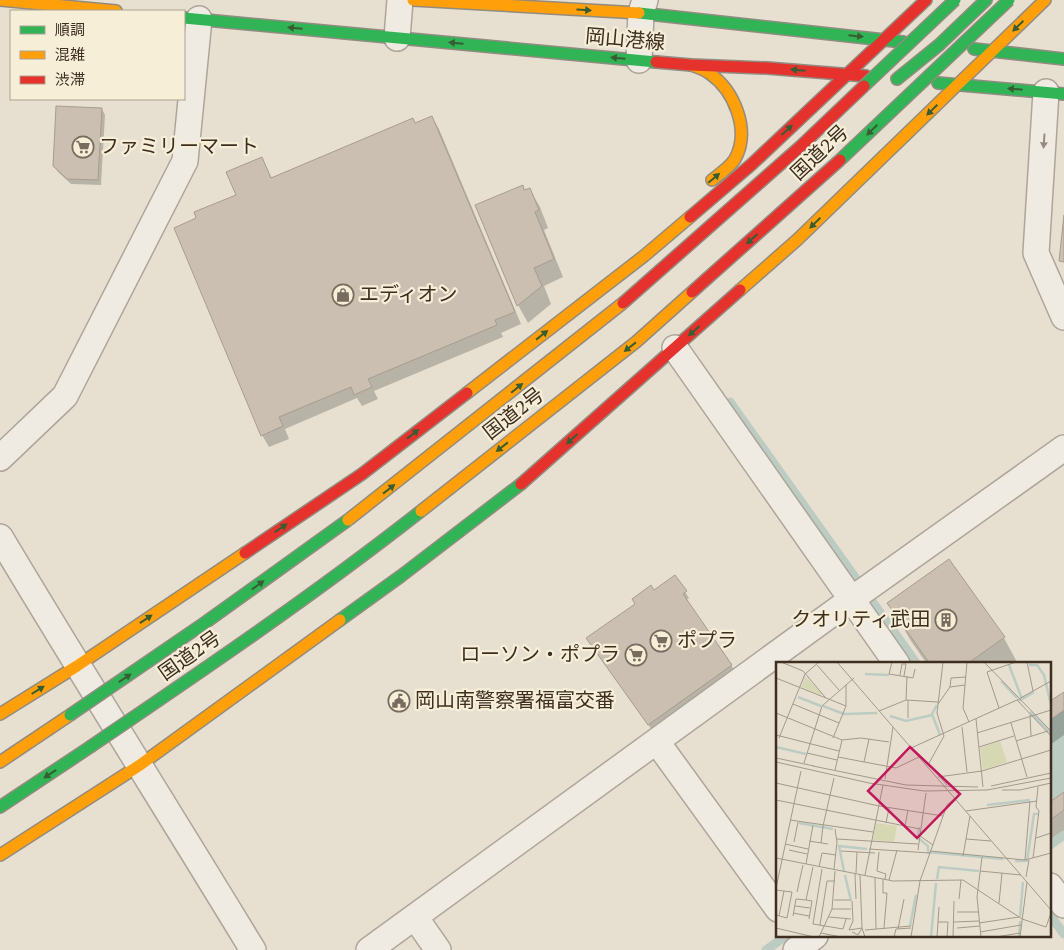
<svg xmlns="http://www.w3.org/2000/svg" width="1064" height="950" viewBox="0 0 1064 950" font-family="Spectral,'Noto Sans JP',serif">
<rect width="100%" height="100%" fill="#e7e0d1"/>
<path fill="#bcccc2" d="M1064 710V792L1050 802V720Z"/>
<path fill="#0003" d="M102 109 105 115 101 185 71 184 58 172 54 166Z
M432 117 439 129 521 324 501 333 503 337 374 391 378 399 362 406 357 398 285 429 289 439 269 447 262 435 198 219 238 195 262 159 272 179Z
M530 190 540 207 548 228 544 230 563 277 544 286 551 304 528 323 518 305 477 205Z
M675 577 689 598 686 600 735 671 652 730 591 643 654 592Z
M889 603 1004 638 1018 664H927L911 641Z
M1064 693V735L1050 745V703Z
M1064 793V835L1055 842 1050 836V803Z"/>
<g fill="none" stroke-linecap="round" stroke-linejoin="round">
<path stroke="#bcccc2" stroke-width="9" d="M730 402 917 664
M1050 845 1064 835
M1050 915 1064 934
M766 950 786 936"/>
</g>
<path fill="#cbbfb2" stroke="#a89c90" d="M56 106 102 108 98 180 67 179 53 166Z
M432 116 515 312 495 320 497 325 368 379 372 387 354 395 351 387 279 417 283 426 261 436 174 228 196 218 194 212 236 195 226 172 262 157 271 178 413 118 415 123Z
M523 185 524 190 530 188 539 210 535 212 554 259 534 268 542 286 517 306 475 205Z
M1064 215V262L1059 261Z
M949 559 1005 637 967 664H930L887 603Z
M675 575 687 591 683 594 732 665 648 725 586 638 635 604 632 599 651 585 654 590Z
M1064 692V710L1050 720V701Z
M1064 792V810L1050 820V802Z"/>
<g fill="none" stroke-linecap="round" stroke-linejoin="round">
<g stroke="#ada599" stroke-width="28">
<path id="street" d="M397 38 400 0
M639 60 641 13 645 0
M1046 92 1036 253 1064 317
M675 348 897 664
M0 458 65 396 185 161 199 19
M0 537C83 676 169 812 253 950
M657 742 778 909
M1050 886 1064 905
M415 917 438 950
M369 950 852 599 1064 448
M796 950 815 936"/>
</g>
<g stroke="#928b80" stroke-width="14">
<path id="fast" d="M639 13 903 42
M184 18 656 62
M974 49 1064 59
M897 79 939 45 986 0
M938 83 1064 94
M340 620 401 576 521 484
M0 807 90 747"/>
</g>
<g stroke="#928b80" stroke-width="14">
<path id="slow" d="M0 0 116 11
M413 0 639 13
M691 65C697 67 704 69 709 73 734 90 751 130 735 159 730 167 720 174 712 180
M740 290 797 240 1045 0
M467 393 644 256 690 217
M0 714 77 666 245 553
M0 762 70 715
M0 855 140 765 340 620"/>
</g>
<g stroke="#928b80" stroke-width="14">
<path id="jam" d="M656 62 691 65 767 68 866 76
M690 217 752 164 926 0
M521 484 740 290
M245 553 362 474 467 393"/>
</g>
<use href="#street" stroke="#efebe3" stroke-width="25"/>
<use href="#fast" stroke="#30b455" stroke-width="11"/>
<use href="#slow" stroke="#ff9f0a" stroke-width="11"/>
<use href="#jam" stroke="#e5322d" stroke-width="11"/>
<g stroke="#928b80" stroke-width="14" stroke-linecap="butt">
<path id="fast-bridge" d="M864 86 955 0
M840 160 1009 0
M70 715 206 622 348 520
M90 747C202 671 314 595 421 511"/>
</g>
<g stroke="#928b80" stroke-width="14" stroke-linecap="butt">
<path id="slow-bridge" d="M421 511 636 342 692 292
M348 520 623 303"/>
</g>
<g stroke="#928b80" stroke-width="14" stroke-linecap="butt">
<path id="jam-bridge" d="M692 292 840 160
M623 303 801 146 864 86"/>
</g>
<use href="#fast-bridge" stroke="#30b455" stroke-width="11"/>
<use href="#slow-bridge" stroke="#ff9f0a" stroke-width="11"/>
<use href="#jam-bridge" stroke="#e5322d" stroke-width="11"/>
</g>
<defs><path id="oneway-solid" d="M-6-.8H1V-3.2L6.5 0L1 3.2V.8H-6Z" transform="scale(1.25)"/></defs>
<g fill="#385d33">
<use href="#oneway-solid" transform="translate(584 10) rotate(3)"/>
<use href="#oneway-solid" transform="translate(1018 26) rotate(136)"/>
<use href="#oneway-solid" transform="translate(295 28) rotate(-175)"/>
<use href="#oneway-solid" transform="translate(856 36) rotate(6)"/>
<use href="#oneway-solid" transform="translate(456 43) rotate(-175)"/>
<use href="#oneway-solid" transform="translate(618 58) rotate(-175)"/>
<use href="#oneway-solid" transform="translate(798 70) rotate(-175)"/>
<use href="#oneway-solid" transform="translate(1015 89) rotate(-175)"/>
<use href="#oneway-solid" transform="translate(932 110) rotate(136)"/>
<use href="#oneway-solid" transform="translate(787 130) rotate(-43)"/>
<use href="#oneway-solid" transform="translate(872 130) rotate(136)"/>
<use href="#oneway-solid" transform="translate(714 178) rotate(-40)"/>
<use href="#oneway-solid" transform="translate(815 223) rotate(136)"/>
<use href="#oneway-solid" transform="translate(752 239) rotate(138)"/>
<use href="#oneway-solid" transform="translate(694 331) rotate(139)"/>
<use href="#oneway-solid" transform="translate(542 335) rotate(-38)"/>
<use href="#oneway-solid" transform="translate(630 347) rotate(142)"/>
<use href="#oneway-solid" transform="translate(517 388) rotate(-39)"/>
<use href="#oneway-solid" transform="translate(413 434) rotate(-38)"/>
<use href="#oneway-solid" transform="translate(572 439) rotate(138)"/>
<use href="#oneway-solid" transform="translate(502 447) rotate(142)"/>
<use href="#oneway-solid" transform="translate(389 489) rotate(-38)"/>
<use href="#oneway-solid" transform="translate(281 528) rotate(-34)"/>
<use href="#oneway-solid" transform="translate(258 585) rotate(-36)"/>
<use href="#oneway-solid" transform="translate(146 619) rotate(-34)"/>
<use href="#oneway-solid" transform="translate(125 678) rotate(-34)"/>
<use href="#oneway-solid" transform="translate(38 690) rotate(-32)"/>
<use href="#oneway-solid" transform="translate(50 774) rotate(147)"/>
</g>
<use fill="#968c82" href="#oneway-solid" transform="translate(1044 141) rotate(94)"/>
<defs>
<g id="supermarket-ring" transform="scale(1.125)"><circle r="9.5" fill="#f7eed8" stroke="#786c5e" stroke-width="1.5"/><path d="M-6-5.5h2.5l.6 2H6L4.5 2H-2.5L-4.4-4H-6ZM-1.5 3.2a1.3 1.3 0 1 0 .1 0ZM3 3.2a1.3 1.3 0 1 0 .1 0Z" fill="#786c5e"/></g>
<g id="shop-ring" transform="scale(1.125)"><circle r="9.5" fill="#f7eed8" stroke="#786c5e" stroke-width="1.5"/><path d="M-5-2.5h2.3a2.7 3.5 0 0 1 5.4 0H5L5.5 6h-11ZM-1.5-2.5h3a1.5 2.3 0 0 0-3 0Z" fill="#786c5e"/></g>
<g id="building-ring" transform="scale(1.125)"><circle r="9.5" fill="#f7eed8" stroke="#786c5e" stroke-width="1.5"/><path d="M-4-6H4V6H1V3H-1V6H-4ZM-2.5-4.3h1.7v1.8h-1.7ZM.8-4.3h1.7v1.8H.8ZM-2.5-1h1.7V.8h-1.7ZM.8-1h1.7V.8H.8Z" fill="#786c5e"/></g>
<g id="civic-ring" transform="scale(1.125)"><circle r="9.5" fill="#f7eed8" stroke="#786c5e" stroke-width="1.5"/><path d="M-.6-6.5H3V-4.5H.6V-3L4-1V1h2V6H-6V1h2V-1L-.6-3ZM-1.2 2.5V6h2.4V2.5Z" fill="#786c5e"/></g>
</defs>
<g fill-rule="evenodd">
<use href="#supermarket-ring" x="83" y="147"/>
<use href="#shop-ring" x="343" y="295"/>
<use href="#building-ring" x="946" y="620"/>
<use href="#supermarket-ring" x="661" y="641"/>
<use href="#supermarket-ring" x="636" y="655"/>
<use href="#civic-ring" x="399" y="701"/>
</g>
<g text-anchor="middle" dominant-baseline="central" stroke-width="4.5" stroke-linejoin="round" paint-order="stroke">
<g font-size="20" fill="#3d2e20" stroke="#f7eed8">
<text transform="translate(625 40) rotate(5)">岡山港線</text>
<text transform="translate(820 153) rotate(-43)">国道2号</text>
<text transform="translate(514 414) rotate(-38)">国道2号</text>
<text transform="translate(190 656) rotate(-35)">国道2号</text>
</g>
<g font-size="20" fill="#3d2e20" stroke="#f7eed8" text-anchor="start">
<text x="99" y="147">ファミリーマート</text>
<text x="359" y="295">エディオン</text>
<text x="930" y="620" text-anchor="end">クオリティ武田</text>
<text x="677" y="641">ポプラ</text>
<text x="620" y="655" text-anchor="end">ローソン・ポプラ</text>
<text x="415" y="701">岡山南警察署福富交番</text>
</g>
</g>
<g transform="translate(776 662)">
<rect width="275" height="275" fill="#e7e0d1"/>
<path d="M29 14 46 32 45 33 25 25ZM224 79 231 100 207 108 204 86ZM100 161 121 164 118 180 97 178Z" fill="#d6d7b3"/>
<path fill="none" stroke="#bcccc2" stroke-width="2.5" d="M233 3 246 37M253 3H261L268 13 275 43M89 12 113 13M225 19 241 36M22 35 45 44M243 39 258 30M161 43 156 52 164 73M47 44 68 52 101 51M254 50 275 71M114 54 130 59 156 53M0 85 30 92M211 143 254 138M23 161 57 167M143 165 142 176 152 184V189M151 190 227 197M239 199H251L258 152H262M68 209 63 184 91 187M69 213 75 239M161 217 163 205 203 209M244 255 247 220M134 264 140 233M155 275 160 221M243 275 244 259"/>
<path fill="none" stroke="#a3998a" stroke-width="1" d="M5 0 27 9 49 35M61 0 275 248M116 0 113 12 137 16 139 7M191 0 187 46 193 60M208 0 275 69M251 0 257 29M41 3 63 28M124 13 126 2H130L128 14M0 16 70 44M174 25 189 23M130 38 131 14M132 38V56M241 38 275 74M17 42 63 61M162 42 174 25 175 16 190 15M223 46 211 10 240 0M103 49 130 38 162 40M0 51 66 78 85 76 113 80M254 53 255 74M200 57 207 125M235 61 251 115M186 65 191 110M201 71 275 48M0 73 63 89M3 76 29 12 43 0M57 76 70 44V23M240 79 272 69M203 85 238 74M135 86 241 38 275 19M31 91 61 98M62 95 120 106 143 95M0 96 38 104M0 100 93 121 148 129 211 128 275 116M88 100 93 77M28 101 46 44 78 16M153 102 171 123M152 103 168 74 161 51 167 0M37 104 130 123 202 125M59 108 66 78M162 115 206 109 275 88M109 117 117 65M0 121 103 144 167 154M215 124 275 111M226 128H244L275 121M0 138 144 167M190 149 261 139M14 158 97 170M110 161 113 146M47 164 58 116M129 164 132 148M144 174 157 183M260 176 275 171M61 177 142 182M190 177 215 179M33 179 52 182M18 180 22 160M45 181 47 164M9 182 32 187M93 187 154 191M13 188 31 192M142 188 150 131M65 189 99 191M154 189 249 198 275 191M103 190 101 209 110 212 109 217M187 194 194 154M0 196 117 219 187 218 246 257 270 265 275 251M257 196 263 149 260 145 262 125M249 198 254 139M30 202 37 163M43 205 46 191 60 193M46 207 37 262 67 267 70 257M58 207 61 180 59 167M204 209 245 213M80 211 81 190M79 212 80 237M84 213 86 266 89 275M89 213 107 123M250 215 253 198M99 216 100 267M107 217V231H111L108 266M113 218 121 188M0 226 25 109M0 228 16 230 11 256 0 253M21 230 27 203M183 237 185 218M30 238 36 239 33 257M58 238H74M76 239 77 259 73 268 86 266 82 273 76 270M223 241 226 211M19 244 34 246M56 247H75M181 250H202M17 251 33 254M3 254 8 229M17 254 20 237 30 238 37 205M53 255 75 257M162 260H172L171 275M178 260 203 259M203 261 243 255M44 263 51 219H59M0 266 38 275M181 266 204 264M122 267 128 237M89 268 135 264M204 270 245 263M45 271 65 275M43 275 56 247 59 209M118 275 120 267 135 266M135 275 144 219 171 143 179 136M161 275 163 245M177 275 178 239M205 275 201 235 206 195M220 275 244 271M244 275 251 220"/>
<path fill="#c2185b" fill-opacity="0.15" stroke="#c2185b" stroke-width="2.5" d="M134 85 184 132 141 176 92 129Z"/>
<rect width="275" height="275" fill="none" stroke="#3d2e20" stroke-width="2.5"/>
</g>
<rect x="10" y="10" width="175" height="90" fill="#f7eed8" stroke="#ada18e"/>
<rect x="20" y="26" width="25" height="8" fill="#30b455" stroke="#ada18e"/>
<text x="55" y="35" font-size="15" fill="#3d2e20">順調</text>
<rect x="20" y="51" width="25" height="8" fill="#ff9f0a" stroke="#ada18e"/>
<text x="55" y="60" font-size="15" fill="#3d2e20">混雑</text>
<rect x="20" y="76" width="25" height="8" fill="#e5322d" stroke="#ada18e"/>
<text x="55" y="85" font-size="15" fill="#3d2e20">渋滞</text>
</svg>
